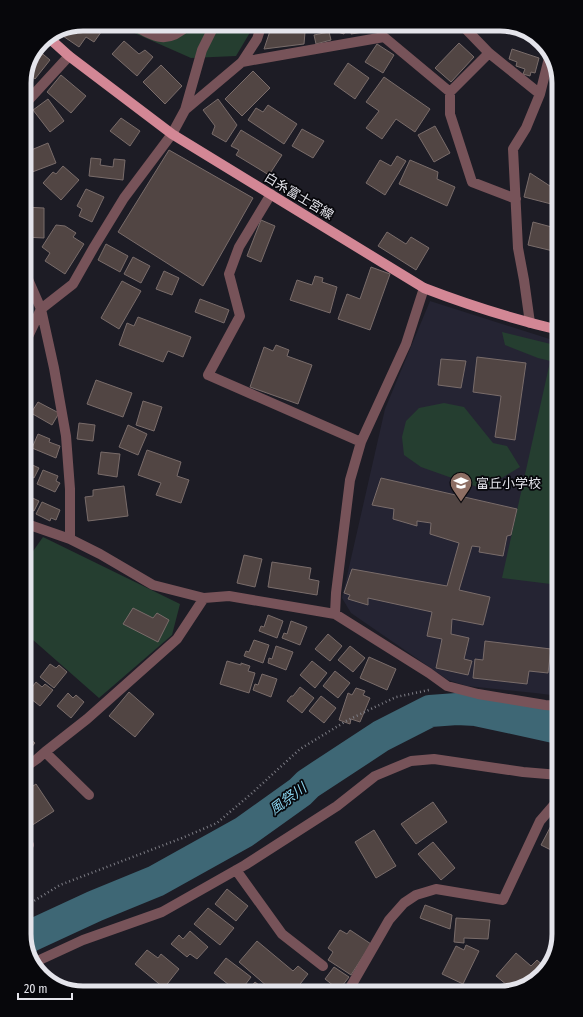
<svg xmlns="http://www.w3.org/2000/svg" width="583" height="1017" viewBox="0 0 583 1017" font-family="'Fira Sans Condensed','Noto Sans JP',sans-serif">
<rect width="100%" height="100%" fill="#1d1c25"/>
<path fill="#252433" d="M430 301 559 342V696L535 693 467 686 448 680 351 613 342 598 385 409Z"/>
<path fill="#253e30" d="M114 24H255L236 56 191 58Z
M502 332 559 346V363L538 358 505 345Z
M550 362 559 364V585L502 578Z
M444 403 464 407 493 443 507 446 520 467 483 489 421 467 404 455 402 437 406 421 419 408Z
M43 537 180 604 172 635 99 698 24 632V564Z"/>
<g fill="none" stroke-linecap="round" stroke-linejoin="round">
<path stroke="#3e6775" stroke-width="32" d="M25 940 28 937 95 906 156 881 244 832 300 792 308 784 381 736 430 711 457 709 476 710 559 728"/>
</g>
<path fill="#514543" stroke="#796c6a" d="M83 24H99L104 28 94 42 86 37 79 47 60 34 70 29 72 31 74 28Z
M276 24H289L287 30 305 32 304 44 264 49 270 31 274 30Z
M312 24H347L344 34Z
M353 24H377L376 30 351 34Z
M511 27 533 34 535 37 510 31Z
M329 32 331 40 316 44 314 35Z
M124 41 139 54 145 50 153 57 137 76 112 54Z
M459 43 474 57 451 82 435 68Z
M377 44 394 55 383 73 365 62Z
M512 49 539 58 535 73 531 72 530 76 523 74 525 69 516 66 517 62 509 59Z
M38 50 50 60 35 79 27 73Z
M348 63 369 78 355 99 334 84Z
M161 65 182 86 165 104 143 82Z
M253 71 270 88 242 116 225 99Z
M61 75 86 96 71 113 47 92Z
M384 77 430 109 415 132 396 119 382 139 366 128 379 111 366 102Z
M48 99 64 121 50 132 33 110Z
M218 99 237 125 226 142 212 134 215 126 203 110Z
M268 105 297 124 284 144 248 120 256 108 263 112Z
M121 118 140 131 130 146 110 131Z
M435 126 450 153 434 162 418 135Z
M302 129 324 141 313 158 292 146Z
M241 130 282 155 269 175 236 155 239 150 231 146Z
M48 143 56 163 27 174 24 167V153Z
M557 143 559 144V167L551 165Z
M169 150 253 198 203 286 118 232Z
M397 156 406 161 385 195 366 183 380 160 391 166Z
M91 158 101 159 100 165 113 167 114 159 125 160 123 180 89 176Z
M410 160 438 172 437 179 455 187 447 206 399 184Z
M63 166 79 180 61 200 43 183 53 172 56 174Z
M530 173 550 186 553 182 559 183V206L524 197Z
M86 189 104 197 92 222 79 216 82 209 77 206Z
M24 207 44 208V238L24 237Z
M261 220 275 226 261 262 247 256Z
M533 222 559 229 553 251 528 245Z
M56 225 65 226 76 233 73 237 84 244 65 274 45 261 50 253 42 247Z
M387 232 406 244 411 237 429 248 416 270 378 246Z
M106 244 128 256 120 272 98 260Z
M133 257 150 266 141 283 124 274Z
M371 267 390 274 370 330 338 319 347 294 360 299Z
M164 271 179 278 172 295 156 289Z
M315 276 323 278 322 282 337 287 330 313 290 300 297 280 312 285Z
M122 281 141 291 119 329 101 318Z
M200 299 229 310 224 323 195 312Z
M24 310 28 311 24 324Z
M138 317 191 337 183 357 168 351 163 362 119 345 127 323 134 326Z
M276 345 289 350 287 356 312 365 298 404 250 387 264 347 273 351Z
M477 357 526 363 515 440 495 437 501 396 473 392Z
M441 359 466 361 461 388 438 385Z
M96 380 132 393 123 417 87 404Z
M143 401 162 407 154 431 136 425Z
M38 402 59 413 52 425 31 413Z
M79 423 95 425 93 441 77 439Z
M128 425 147 434 138 455 119 447Z
M24 426 28 428 24 436Z
M38 434 50 439 49 442 60 446 56 458 32 448Z
M147 450 181 462 177 476 189 480 181 503 156 495 161 483 138 475Z
M101 452 120 454 117 477 98 474Z
M24 461 39 468 34 478 30 476 29 479 24 476Z
M43 470 58 476 56 481 60 483 55 492 37 484Z
M381 478 517 509 511 535 507 536 503 556 479 552 480 547 472 546 459 590 490 597 483 625 452 619 451 634 469 638 464 659 472 661 468 675 436 668 442 639 427 636 432 612 368 598V605L348 599 350 595 344 593 352 569 447 586 459 543 430 534 431 523 417 521V526L393 519 394 509 372 505Z
M124 486 128 516 88 521 85 497 93 496V490Z
M24 494 39 501 34 511 29 509 28 511 24 509Z
M42 502 60 510 56 520 51 518 50 521 36 514Z
M244 555 262 559 255 587 237 583Z
M272 562 311 568 309 579 319 581 317 595 268 587Z
M133 608 153 618 157 613 169 620 158 642 123 624Z
M268 615 283 621 277 638 259 631 261 626 264 627Z
M291 621 307 627 300 645 282 638 284 633 287 634Z
M328 634 342 646 330 661 315 649Z
M254 640 269 645 263 663 244 656 246 651 249 652Z
M485 641 551 649 548 673 529 671 527 684 473 678 475 659 483 660Z
M276 646 293 652 286 670 268 663 269 658 272 659Z
M350 646 365 658 353 672 338 660Z
M369 657 396 669 387 690 360 678Z
M559 658V694H556Z
M227 661 241 665V663L250 666 248 671 255 673 249 693 220 684Z
M312 661 327 673 315 688 300 675Z
M50 664 56 668 59 665 67 672 54 688 40 677Z
M335 671 350 683 338 698 323 686Z
M262 674 277 679 271 697 253 690 255 684 258 685Z
M36 682 42 687 45 684 53 690 40 706 26 695Z
M300 687 314 698 302 713 287 701 291 696H293Z
M356 688 365 691 363 695 370 698 360 722 351 719 350 724 339 720 348 693 352 695Z
M129 692 154 714 135 737 109 716Z
M68 693 73 698 76 695 84 702 71 718 57 706Z
M321 696 336 708 324 723 309 711Z
M24 734 35 743 24 756Z
M36 784 54 811 31 826 24 816V792Z
M433 802 447 822 416 844 401 824Z
M554 820 559 822V854L541 845Z
M374 830 396 866 376 878 355 842Z
M433 842 455 868 441 880 418 854Z
M227 889 248 906 236 921 215 904Z
M425 905 452 915 450 929 420 918Z
M208 908 234 928 220 945 194 924Z
M456 918 490 920 488 939 464 938V943L454 942Z
M340 930 347 934 350 930 371 944 351 975 328 960 333 952 328 948Z
M190 931 208 947 197 959 190 954 187 957 171 944 179 935 183 939Z
M257 941 293 971 298 966 308 974 293 993H275L239 962Z
M466 945 479 951 463 984 442 974 456 946 464 950Z
M147 950 158 958 161 954 179 969 164 988 135 964Z
M516 953 531 966 537 960 547 969 528 985 526 984 523 988 513 990 496 976Z
M226 958 251 977 239 993 214 973Z
M334 967 349 977 339 990 325 979Z
M255 982 269 993H246Z"/>
<g fill="none" stroke-linecap="round" stroke-linejoin="round">
<path stroke="#7d7d85" stroke-width="2.5" stroke-dasharray="1 3" stroke-linecap="butt" d="M24 907 60 885 182 838 217 823 251 794 300 749 348 720 396 697 429 690"/>
<path stroke="#775359" stroke-width="10" d="M132 24C155 38 168 45 189 24
M461 24 489 53 540 94
M489 53 450 92V114L472 182 516 199
M242 62 257 39 262 24
M24 105 69 56
M185 110 202 50 214 26 217 24
M271 194 239 247 229 274 240 316 208 375 361 442
M24 270 41 309 54 368 66 436 70 489V539
M530 323 524 280 518 248 513 149 526 128 540 94 550 54
M24 345 41 309 73 284 94 247 124 198 172 134 185 110 242 62 384 37 450 92
M24 523 70 539 100 554 153 585 204 598 229 596 335 614 429 673 447 686 478 694 545 705 559 706
M335 614 336 593 350 480 361 442 406 344 424 288
M45 752 89 795
M24 768 37 759 45 752 87 719 177 639 204 598
M24 837 29 845
M236 870 282 934 323 966
M33 963 83 940 162 912 245 865 337 806 375 776 411 761 434 759 523 772 559 775
M347 993 389 920 404 903 416 895 436 889 460 893 503 900 540 821 559 799"/>
<path stroke="#d38795" stroke-width="10" d="M49 38 69 56 172 134 424 288C468 305 513 319 559 330"/>
</g>
<defs>
<g id="school-pin" transform="scale(1.15)"><path d="M0 17L-7.5 6A9.5 9.5 0 1 1 7.5 6Z" fill="#8d6e63" stroke="#07070b"/><path d="M0-5L7-2L0 1L-7-2ZM-4 1L0 2.5L4 1V4Q0 6-4 4Z" fill="#fff"/></g>
</defs>
<g fill-rule="evenodd">
<use href="#school-pin" x="461" y="483"/>
</g>
<g text-anchor="middle" dominant-baseline="central" stroke-width="3.5" stroke-linejoin="round" paint-order="stroke">
<g font-size="13" fill="#e4e4eb" stroke="#07070b">
<text transform="translate(299 196) rotate(31)">白糸富士宮線</text>
</g>
<g font-size="13" fill="#e4e4eb" stroke="#07070b" text-anchor="start">
<text x="476" y="483">富丘小学校</text>
</g>
<g font-size="14" font-style="italic" fill="#87d0e9" stroke="#07070b">
<text transform="translate(288 799) rotate(-37)">風祭川</text>
</g>
</g>
<path d="M0 0H583V1017H0ZM83 31H500A52 52 0 0 1 552 83V934A52 52 0 0 1 500 986H83A52 52 0 0 1 31 934V83A52 52 0 0 1 83 31Z" fill="#07070b" fill-rule="evenodd"/>
<path fill="none" stroke="#e4e4eb" stroke-width="5" d="M83 31H500A52 52 0 0 1 552 83V934A52 52 0 0 1 500 986H83A52 52 0 0 1 31 934V83A52 52 0 0 1 83 31Z"/>
<path d="M18 993v6h54v-6" fill="none" stroke="#e4e4eb" stroke-width="2"/>
<text x="24" y="993" font-size="12" fill="#e4e4eb" stroke="#07070b" stroke-width="3" paint-order="stroke">20 m</text>
</svg>
